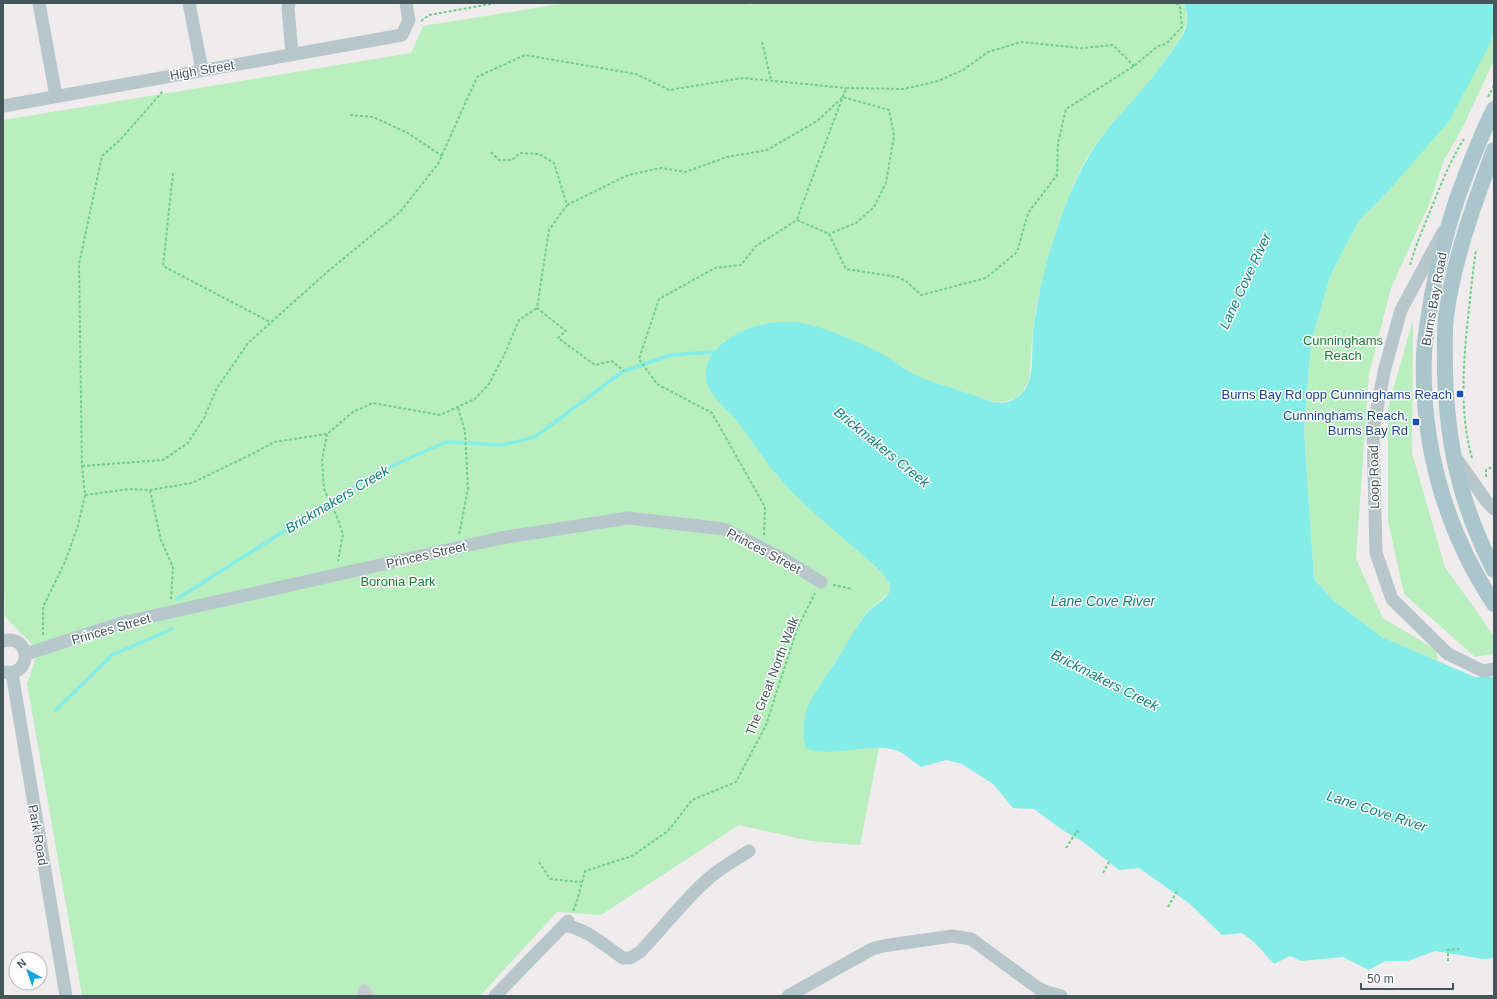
<svg xmlns="http://www.w3.org/2000/svg" width="1497" height="999" viewBox="0 0 1497 999" font-family="Helvetica,sans-serif">
<rect width="100%" height="100%" fill="#f0eced"/>
<path fill="#b9efbf" d="M565 3H747L751 5 755 3H1184L1186 10 1187 21 1180 40 1146 85 1100 138 1087 157 1073 185 1062 214 1052 245 1036 307 1033 328 1029 380 1023 391 1015 399 1002 402 987 401 964 392 935 384 916 375 888 358 852 340 813 326 764 324 742 331 732 336 723 342 709 361 705 375 707 384 713 394 740 424 777 476 799 498 862 554 886 578 889 583 891 589 889 593 868 611 861 620 838 658 822 682 804 718 803 736 862 748H879L860 845 810 841 739 825 601 915 557 912 480 996H82L27 684 38 650 5 617 3 565V120L411 53 423 26Z
M1494 27V60L1464 125 1444 160 1431 200 1391 288 1369 374 1356 559 1383 618 1436 650 1438 661 1382 637 1333 600 1314 579 1304 430 1311 343 1331 274 1358 222 1389 190 1491 42Z
M1413 320 1412 453 1445 567 1494 636V654L1475 657 1404 594 1388 521V407Z"/>
<path fill="#84ede7" d="M1184 3H1494V27L1491 42 1449 121 1389 190 1358 222 1331 274 1311 343 1304 430 1314 579 1333 600 1382 637 1475 677H1494V958L1483 959 1435 951 1408 961H1385L1369 970 1343 957 1301 961 1290 956 1274 964 1254 942 1242 933 1222 935 1190 904 1139 868 1119 870 1083 842 1064 831 1034 809 1013 808 993 784 962 764 946 760 921 767C913 762 904 752 895 750 868 742 829 759 806 748 794 711 822 685 839 656 848 642 856 626 867 613 873 605 893 597 890 585 888 576 858 551 850 544 825 522 797 500 776 474 762 458 751 439 738 422 727 408 701 391 706 370 709 354 723 340 738 333 754 325 775 321 794 322 822 325 865 344 889 358 898 364 906 370 916 375 931 383 948 386 964 392 979 396 991 405 1007 402 1017 400 1026 391 1029 381 1034 365 1031 341 1034 324 1040 282 1052 240 1067 201 1076 179 1086 158 1100 139 1114 120 1131 103 1146 85 1154 75 1161 65 1169 55 1176 45 1186 34 1187 22 1188 15 1186 9 1184 3Z"/>
<g fill="none" stroke-linecap="round" stroke-linejoin="round">
<path stroke="#84ede7" stroke-width="3.5" d="M177 599 374 474 446 442 503 445 535 437 622 372 670 355 712 352 718 354
M56 710 112 655 172 629"/>
</g>
<path fill="#c6ccd0" stroke="#d0d5d9" d="M364 984 369 986 374 996H356L359 987Z"/>
<g fill="none" stroke-linecap="round" stroke-linejoin="round">
<path stroke="#70ce86" stroke-width="2" stroke-dasharray="3 2" stroke-linecap="butt" d="M421 21 429 15 496 3
M762 42 771 80
M1488 97 1494 85
M350 115 373 117 408 133 442 156
M491 152 499 160H512L520 153 539 154 554 163 567 205 549 230 537 308 566 331 558 338 595 365 612 361 624 371
M173 173 163 266 270 322
M567 205 628 175 661 168 685 172 727 157 767 150 817 121 843 97 889 110 894 136 886 183 874 207 856 223 829 234
M797 219 846 88 904 89 938 81 963 70 988 52 1021 42 1082 48 1113 45 1134 66
M797 220 829 234 846 269 898 277 907 282 921 295 986 278 1017 252 1028 213 1057 175 1058 143 1066 109 1134 66 1158 46 1166 44 1182 27 1180 6 1176 3
M1410 265C1416 244 1425 224 1433 204 1443 180 1450 161 1464 139
M458 408 465 431 468 489 459 535
M327 434 322 460 324 489 337 517 343 534 338 561
M1472 458C1460 416 1463 370 1467 327 1470 301 1472 276 1476 250
M82 466 163 460 188 443 204 418 217 388 248 343 326 273 400 212 438 164 477 77 525 55 636 74 669 90 743 78 846 88
M1486 477V470L1492 467
M150 490 161 540 173 567 171 599
M85 495 130 489 150 490 192 483 256 452 274 442 327 434 353 412 373 403 440 415 475 399 489 384 505 353 519 320 537 308
M764 535 765 507 712 413 657 384 639 359 659 299 715 268 741 265 756 246 797 220
M833 585 853 589
M43 635V607L65 562 78 526 85 495 82 466 79 264 102 156 121 139 163 91
M1066 848 1077 831 1080 833
M539 862 550 879 581 882
M1103 873 1110 860
M1168 907 1178 889
M573 911 577 901 585 871 632 856 668 831 692 800 736 782 766 725 797 629 815 593
M1448 961V950L1459 949"/>
<path stroke="#b7c6ca" stroke-width="13" d="M39 3 56 96
M189 3 202 70
M289 3 288 8 292 54
M3 106 402 35 409 20 406 3
M1443 232 1401 310 1384 372 1373 430 1376 553 1392 599 1448 654 1483 671 1494 669
M1456 458 1487 502 1494 509
M3 641C31 633 33 677 5 672
M26 654 122 623 335 575 501 538 628 518 724 529 785 560 821 582
M12 673 66 996
M564 925C587 929 604 945 623 958H630L640 952C663 928 683 901 708 879 720 868 735 860 749 851
M495 996 568 921
M788 996 872 949 883 946 952 936 971 939 1038 988 1047 992 1061 996"/>
<path stroke="#abc5cd" stroke-width="16" d="M1494 109C1480 137 1469 166 1458 196 1447 228 1439 261 1432 295 1429 315 1425 335 1424 355 1421 444 1445 530 1494 604
M1494 150C1474 204 1454 258 1446 316 1444 334 1445 353 1445 371 1447 445 1460 504 1494 570"/>
</g>
<g fill="#1a4fb4" stroke="#fff" stroke-width="1.5">
<rect x="1456" y="390" width="8" height="8" rx="2"/>
<rect x="1412" y="418" width="8" height="8" rx="2"/>
</g>
<g text-anchor="middle" dominant-baseline="central" stroke-width="3" stroke-linejoin="round" paint-order="stroke">
<g font-size="13" fill="#45565a" stroke="#fff">
<text transform="translate(202 70) rotate(-10)">High Street</text>
<text transform="translate(1434 299) rotate(-80)">Burns Bay Road</text>
<text transform="translate(1374 477) rotate(-91)">Loop Road</text>
<text transform="translate(764 551) rotate(28)">Princes Street</text>
<text transform="translate(426 555) rotate(-13)">Princes Street</text>
<text transform="translate(111 629) rotate(-16)">Princes Street</text>
<text transform="translate(772 676) rotate(-69)">The Great North Walk</text>
<text transform="translate(38 835) rotate(80)">Park Road</text>
</g>
<g font-size="13" fill="#147d2c" stroke="#fff">
<text x="1343" y="340">Cunninghams<tspan x="1343" dy="15">Reach</tspan></text>
<text x="398" y="581">Boronia Park</text>
</g>
<g font-size="13" fill="#164399" stroke="#fff" text-anchor="end">
<text x="1452" y="394">Burns Bay Rd opp Cunninghams Reach</text>
<text x="1408" y="415">Cunninghams Reach,<tspan x="1408" dy="15">Burns Bay Rd</tspan></text>
</g>
<g font-size="14" font-style="italic" fill="#0b837c" stroke="#fff">
<text transform="translate(1245 281) rotate(-65)">Lane Cove River</text>
<text transform="translate(882 447) rotate(39)">Brickmakers Creek</text>
<text transform="translate(337 499) rotate(-31)">Brickmakers Creek</text>
<text x="1103" y="601">Lane Cove River</text>
<text transform="translate(1105 680) rotate(27)">Brickmakers Creek</text>
<text transform="translate(1377 811) rotate(18)">Lane Cove River</text>
</g>
</g>
<rect width="1497" height="999" fill="none" stroke="#45565a" stroke-width="8"/>
<g transform="translate(28 971) rotate(320)"><circle r="19" fill="#ffffff" stroke="#b5bbbd"/>
<path d="M0-3L7 15L0 10L-7 15Z" fill="#14a5e2"/>
<text y="-6" font-size="11" font-weight="bold" text-anchor="middle" fill="#45565a">N</text>
</g>
<path d="M1361 983v6h92v-6" fill="none" stroke="#45565a" stroke-width="2"/>
<text x="1367" y="983" font-size="12" fill="#45565a" stroke="#ffffff" stroke-width="3" paint-order="stroke">50 m</text>
</svg>
